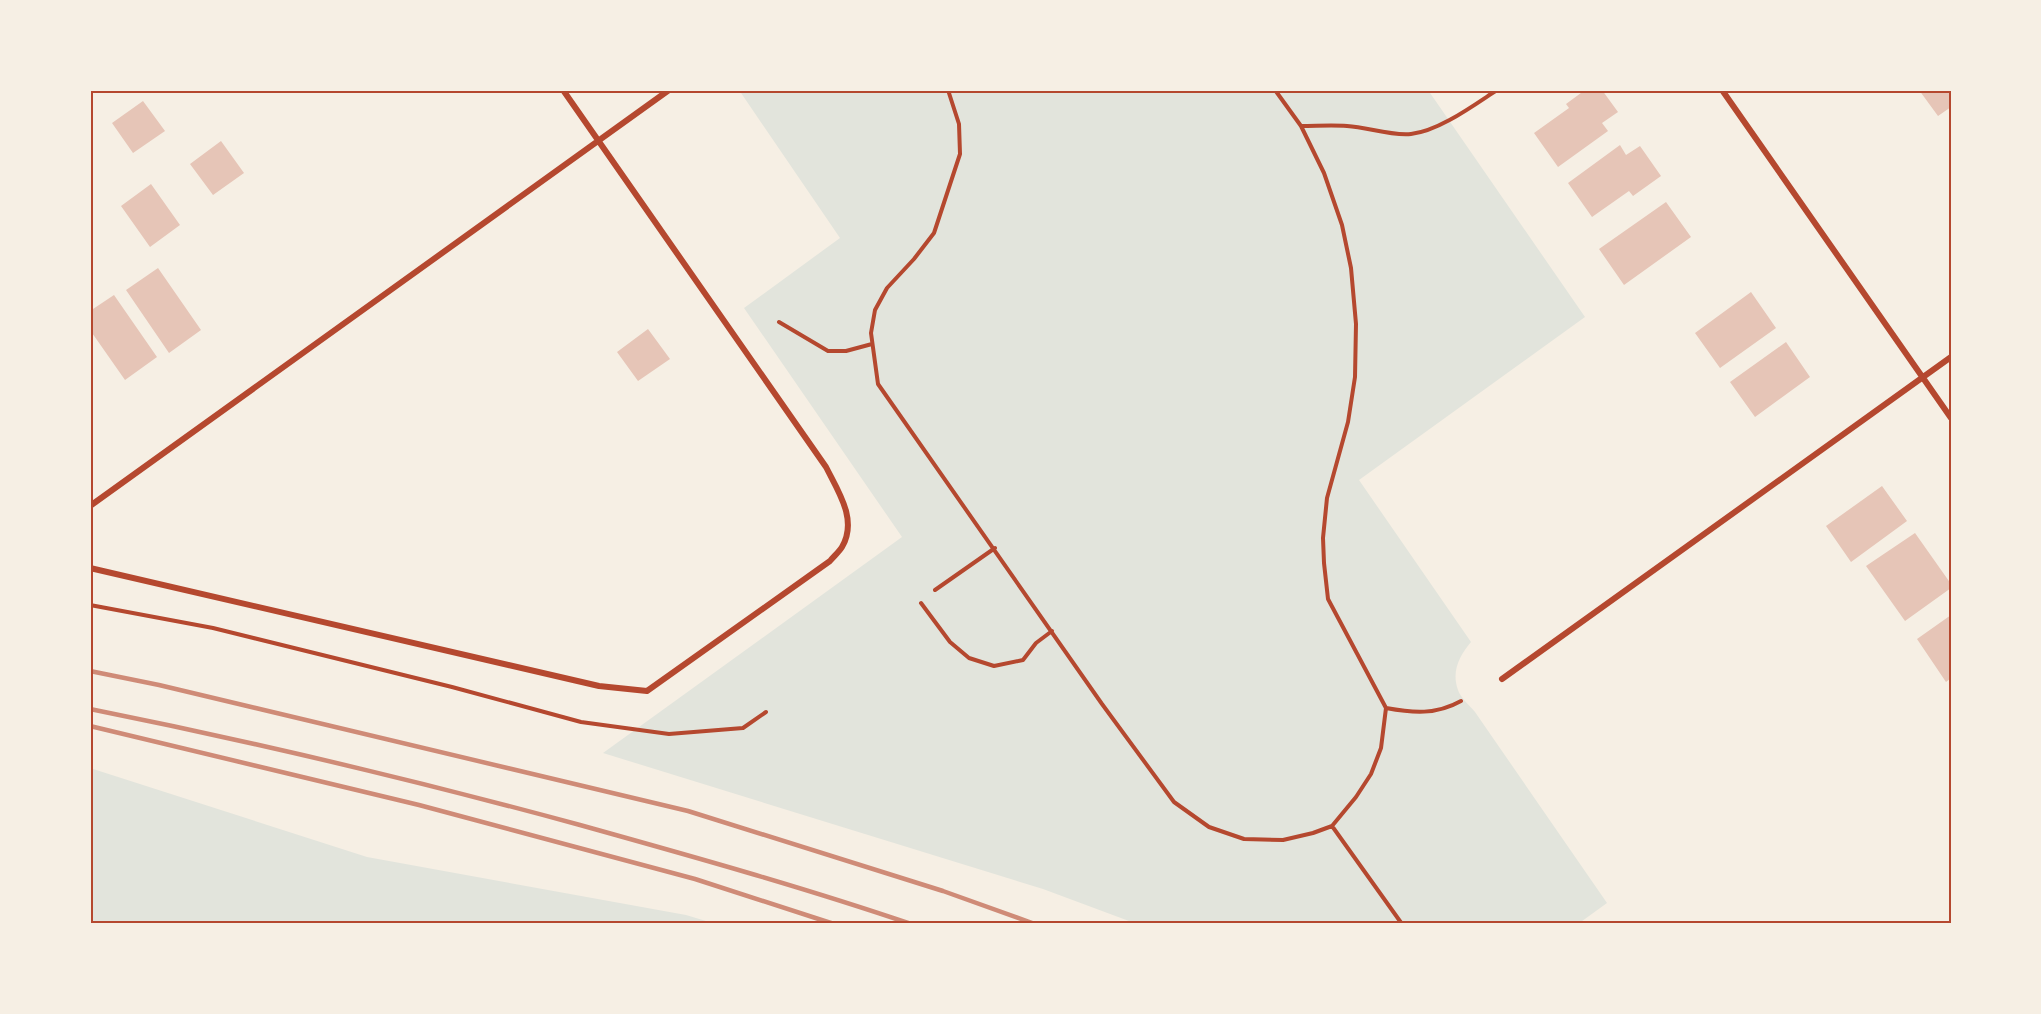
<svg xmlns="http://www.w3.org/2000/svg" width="2041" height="1014" viewBox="0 0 2041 1014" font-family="'Fira Sans Condensed',sans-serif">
<rect width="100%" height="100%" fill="#f6efe4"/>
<path fill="#e2e4dc" d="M739 90H1428L1585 317 1359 480 1471 642C1460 655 1451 671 1458 690 1460 697 1470 706 1475 712L1607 903 1578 924H1137L1043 889 603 753 902 537 744 308 840 238Z
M90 768 367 857 686 915 716 924H90Z"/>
<path fill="#e6c5b7" d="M1585 90H1602L1618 112 1602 123 1608 131 1558 167 1534 133 1569 108 1566 104Z
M1919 90H1951V107L1938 116Z
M143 101 165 131 133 153 112 123Z
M221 141 244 173 213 195 190 164Z
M1620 145 1626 155 1640 146 1661 176 1633 196 1629 191 1592 217 1568 183Z
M151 184 180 225 150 247 121 206Z
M1666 202 1691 237 1624 285 1599 249Z
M158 268 201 330 169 353 126 290Z
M1751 292 1776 328 1720 368 1695 333Z
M114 295 157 357 125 380 90 330V311Z
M648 329 670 359 638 381 617 352Z
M1786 342 1810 377 1755 417 1730 382Z
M1882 486 1907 521 1851 562 1826 526Z
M1915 533 1951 584V588L1905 621 1866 566Z
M1951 615V678L1946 682 1917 639Z"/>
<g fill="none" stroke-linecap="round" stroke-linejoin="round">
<path stroke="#b5482f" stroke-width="4" d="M948 90 959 124 960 154 934 233 914 259 887 288 875 310 871 333 878 384 1102 704 1174 802 1209 827 1244 839 1283 840 1313 833 1332 826 1356 797 1371 774 1381 748 1386 708 1328 599 1324 563 1323 538 1327 498 1348 422 1355 377 1356 324 1351 268 1342 225 1324 173 1301 126 1275 90
M1301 126C1316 126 1332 125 1347 126 1368 127 1389 136 1411 134 1439 131 1474 105 1497 90
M779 322 828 351H846L872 344
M935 590 995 548
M921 603 950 642 969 658 994 666 1023 660 1036 643 1052 631
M90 605 213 628 452 687 581 722 669 734 743 728 766 712
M1386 708C1413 713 1436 715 1461 701
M1332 826 1402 924"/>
<path stroke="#b5482f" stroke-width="4.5" d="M90 923 94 924"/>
<path stroke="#b5482f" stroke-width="6" d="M1722 90 1951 418
M90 506 669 90
M90 568 599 686 647 691 830 561C834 556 839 552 842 547 858 520 838 491 826 467L563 90
M1502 679 1951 357"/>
<path stroke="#cf8b77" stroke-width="4.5" d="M90 671 159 685 688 811 943 891 1035 924
M90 709C255 742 418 781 580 825 691 856 802 887 911 924
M90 726 419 805 695 879 834 924"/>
</g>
<rect width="2041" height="1014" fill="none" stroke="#f6efe4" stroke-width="183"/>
<rect x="92" y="92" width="1858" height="830" fill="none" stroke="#b5482f" stroke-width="2"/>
</svg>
